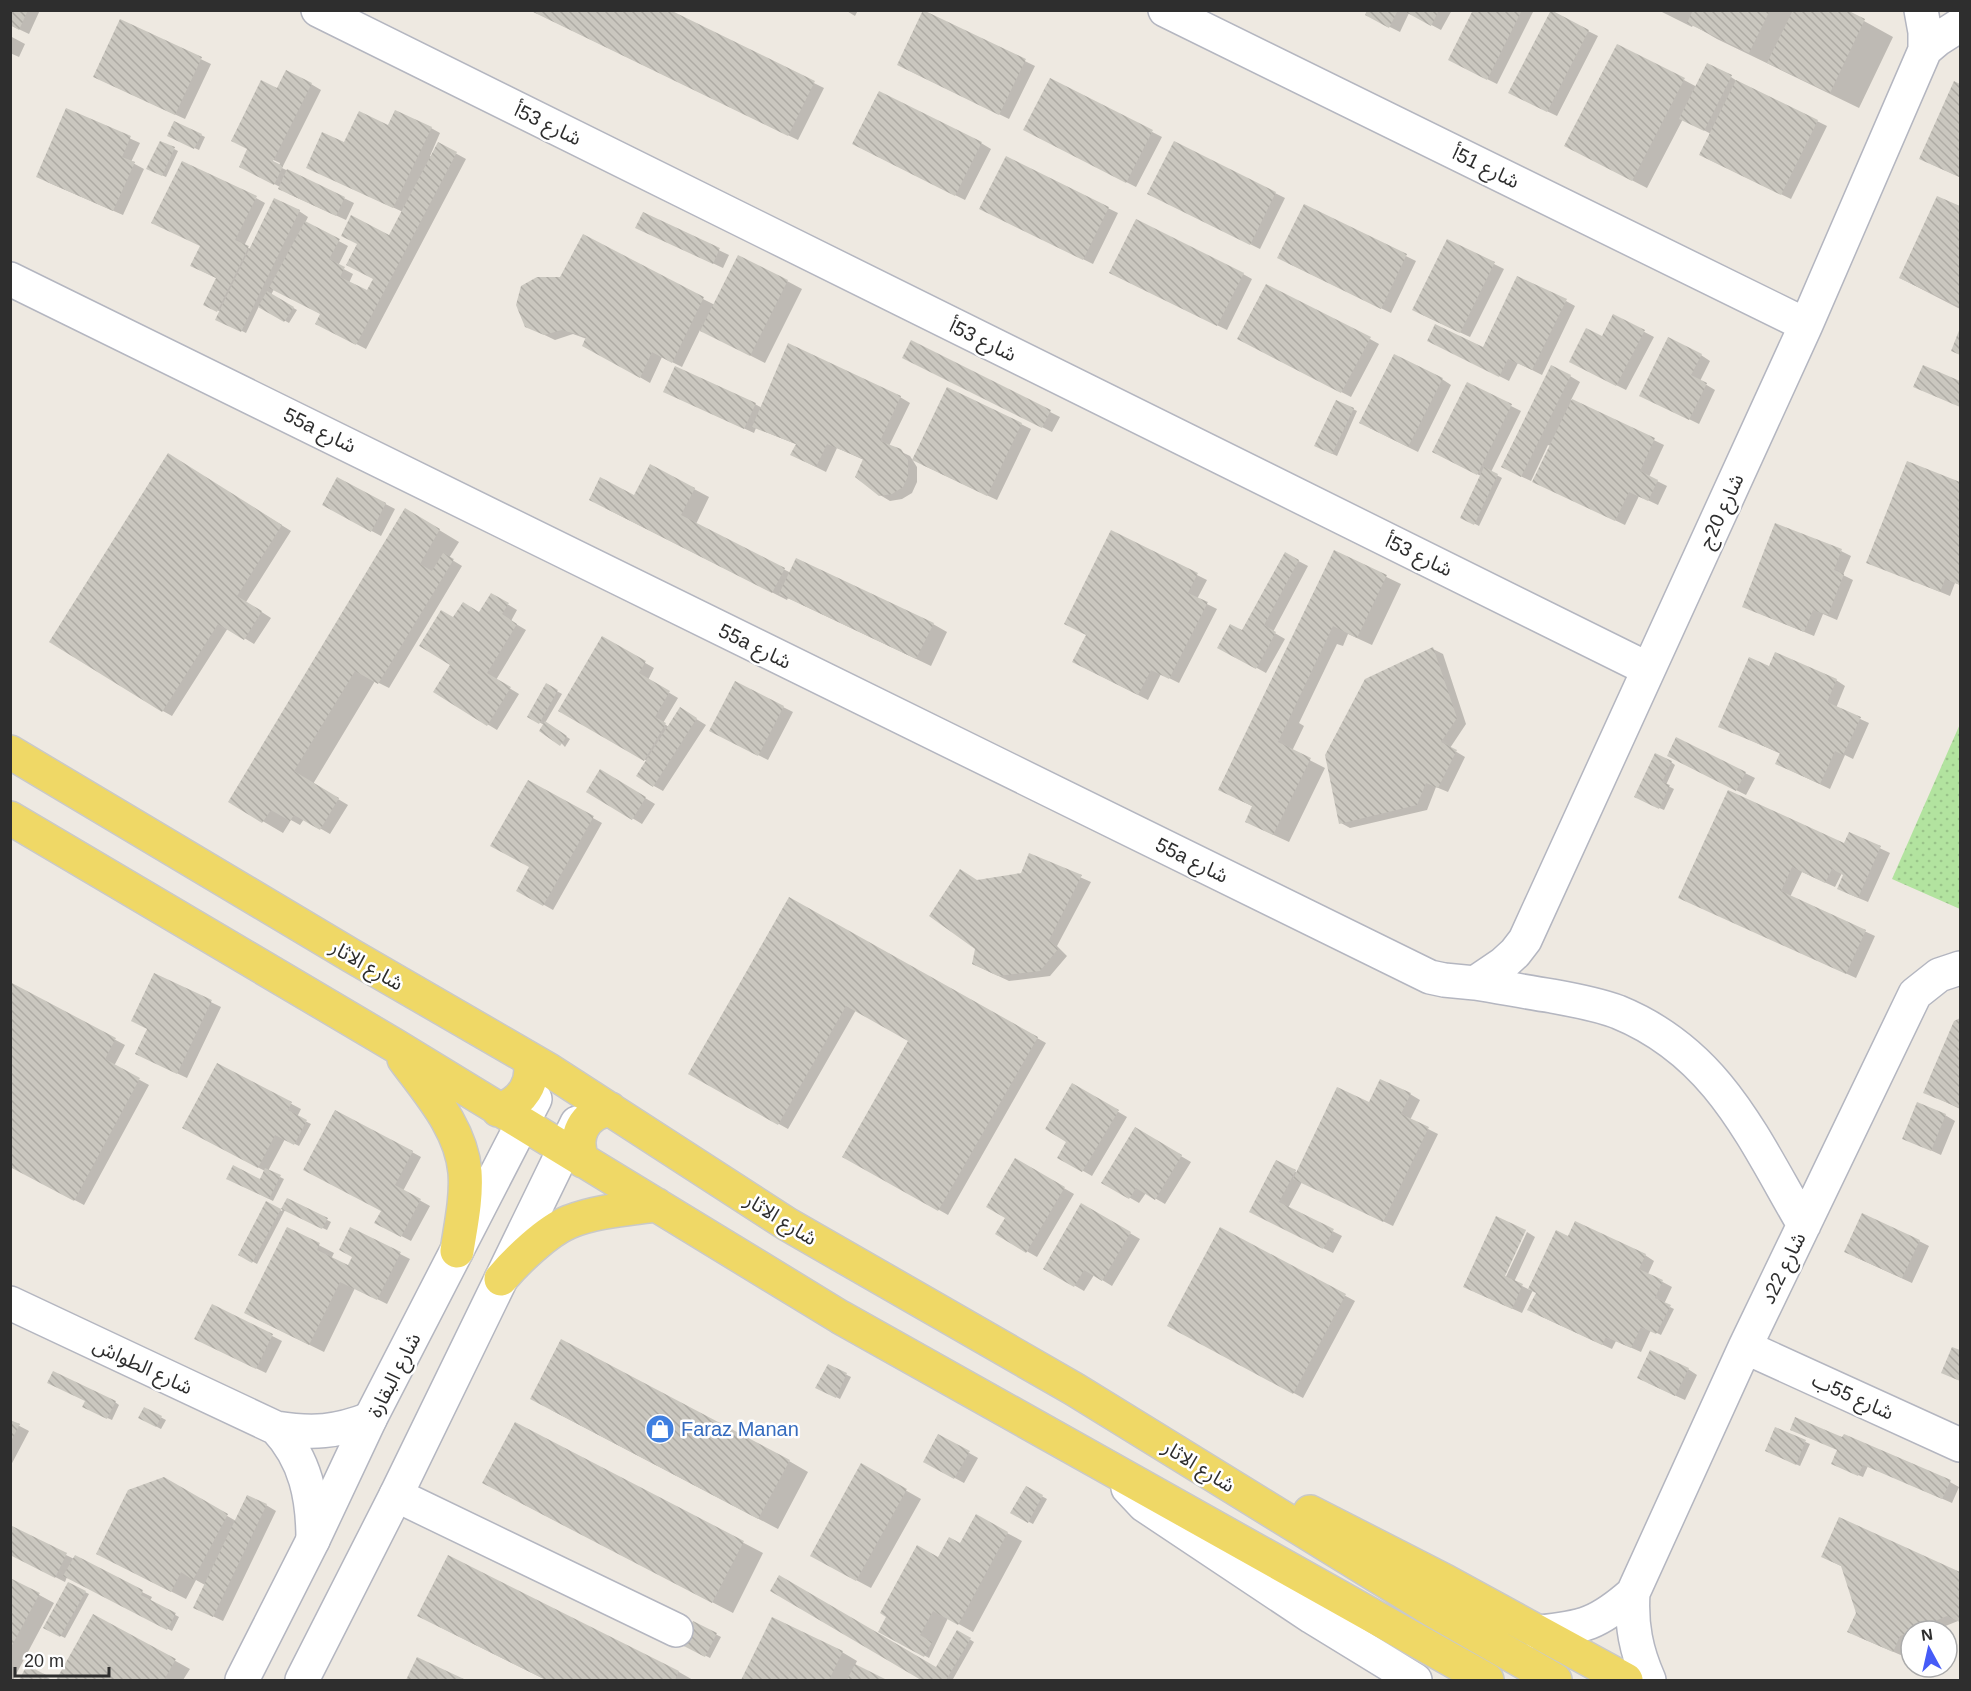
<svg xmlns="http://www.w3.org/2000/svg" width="1971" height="1691" viewBox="0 0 1971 1691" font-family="Arial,'Noto Sans Arabic',sans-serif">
<defs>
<pattern id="grass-dots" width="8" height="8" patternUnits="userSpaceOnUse" patternTransform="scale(1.5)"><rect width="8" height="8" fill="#b2e39f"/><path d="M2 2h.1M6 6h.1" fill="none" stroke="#99c389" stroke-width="1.8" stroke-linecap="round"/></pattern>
<pattern id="building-back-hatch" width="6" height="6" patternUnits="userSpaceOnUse" patternTransform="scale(1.5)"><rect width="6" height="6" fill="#cac7bf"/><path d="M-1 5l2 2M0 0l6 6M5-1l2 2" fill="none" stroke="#aeaba4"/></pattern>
</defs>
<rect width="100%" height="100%" fill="#eee9e1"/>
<path fill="url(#grass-dots)" d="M1960 724V909L1892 879Z"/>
<path fill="#0003" d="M10 10H40L29 34 10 25Z
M530 10H666L824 88 798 140Z
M845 10H858L855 16Z
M1369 10H1452L1441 30 1409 13 1400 32 1376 20Z
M1475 10H1534L1497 84 1459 65Z
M1658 10H1844L1893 37 1859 108 1717 39 1693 25 1692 27Z
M924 12 1035 66 1009 119 908 70Z
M121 21 211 64 185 119 105 82Z
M1588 31 1598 36 1557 116 1520 98Z
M10 36 25 44 19 57 10 53Z
M1731 77 1740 83 1827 126 1791 199 1710 160 1711 134 1683 119 1647 188 1581 154 1684 80 1697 87Z
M1051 80 1162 137 1136 187 1034 135Z
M1954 83 1960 85V177L1931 164Z
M311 84 321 90 282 168 354 203 346 220 289 194 280 187 240 166H279L280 163 240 144 278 90Z
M67 110 140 143 131 162 144 169 123 215 47 182Z
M389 127 431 128 440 133 430 156 432 157 439 144 466 159 366 349 326 328 321 314 274 289 271 295 297 310 289 323 259 306 246 333 222 321 221 312 205 304 218 279 202 271 256 198 265 203 244 246 251 249 299 211 308 217 305 223 348 246 338 266 353 274 349 283 367 292 374 279 390 237 403 212 308 168 345 144Z
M201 135 205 137 199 150 173 138Z
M981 143 991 149 965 200 863 149Z
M1175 143 1285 198 1260 249 1159 199Z
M174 149 178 151 166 177 152 171Z
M1006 158 1118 213 1093 264 991 214Z
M1938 198 1960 208V309L1900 278Z
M1304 206 1416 261 1391 313 1288 263Z
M643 214 729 255 723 268 646 232Z
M1448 241 1504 269 1470 337 1423 315Z
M1243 274 1252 279 1227 330 1121 278Z
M787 281 802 289 765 363 700 330 682 367 662 357 650 383 584 345 587 339 573 334 555 340 526 326 703 299 715 305Z
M1566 301 1575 306 1542 375 1518 363 1509 381 1438 345 1483 349Z
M1614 316 1654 337 1626 390 1580 367 1603 338Z
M1370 339 1379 344 1351 397 1249 344Z
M912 342 1060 417 1052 432 914 363Z
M1701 355 1710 361 1700 381 1715 390 1699 424 1650 400Z
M1570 376 1580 382 1571 400 1664 445 1649 477 1667 486 1658 505 1639 496 1625 525 1544 486 1551 446 1548 445 1531 481 1512 472Z
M1442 379 1451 385 1418 452 1370 428Z
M1467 384 1521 411 1491 472 1502 478 1479 526 1462 517 1481 476 1443 457Z
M674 396 755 404 762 408 900 397 910 403 889 446 910 456 917 467V482L912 493 902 499 890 501 880 495 864 460 837 448 826 472 802 460 798 445 756 428 754 433Z
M1353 409 1357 411 1337 456 1320 448Z
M1021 424 1031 429 997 500 923 465Z
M178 461 291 531 246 602 271 618 254 644 228 628 172 716 163 711Z
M1908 462 1960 484V585L1955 583 1950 596 1868 562Z
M338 479 395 509 381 536 333 510Z
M694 489 709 497 696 524 791 573 933 624 947 632 931 666 788 598 787 600 605 508Z
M406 510 459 542 449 558 462 566 389 688 375 681 313 784 348 805 330 834 304 819 300 825 291 820 283 833 230 802Z
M1841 551 1851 556 1843 575 1853 580 1837 620 1823 614 1814 636 1744 607Z
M1335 552 1401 584 1372 645 1348 634 1343 646 1337 644 1299 723 1304 726 1292 751 1325 768 1289 842 1261 829 1254 807 1235 798Z
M1285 554 1308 566 1273 632 1285 639 1266 673 1219 647 1243 632Z
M1197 575 1207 580 1197 599 1217 609 1179 683 1161 674 1148 700 1083 667 1087 635Z
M492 595 517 610 511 621 526 630 496 680 519 694 497 730 435 692 452 664 454 619 480 613Z
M602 638 654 668 648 680 678 698 663 723 669 727 680 709 706 725 663 791 654 786 647 761 560 710Z
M1433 649 1443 654 1466 724 1450 748 1465 757 1448 792 1436 787 1427 810 1350 828 1341 823Z
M1769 668 1836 680 1845 686 1836 708 1869 723 1853 759 1845 755 1830 789 1777 764 1781 754 1730 731Z
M735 683 793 712 768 760 720 735Z
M546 685 562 694 545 723 570 739 565 747 544 725 529 716Z
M1678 761 1745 773 1755 778 1746 795Z
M1671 762 1675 765 1666 785 1674 789 1664 810 1640 799Z
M601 771 655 804 642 824 588 791Z
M528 782 602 823 553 910 518 890 531 867Z
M1850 834 1890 853 1868 902 1849 894 1845 875 1842 873 1835 887 1802 872 1790 897 1875 936 1856 978 1690 902 1845 845Z
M1030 855 1091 882 1057 946 1067 956 1050 976 1009 981 973 964 977 948 978 882 1022 874Z
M789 899 1046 1043 948 1215 844 1156 910 1041 856 1010 788 1129 690 1074Z
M155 975 221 1007 187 1078 147 1059Z
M11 984 125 1045 114 1066 149 1085 84 1205 10 1166Z
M1960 1020V1109L1925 1092 1955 1022Z
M218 1065 301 1109 297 1117 311 1124 299 1146 285 1139 268 1171 284 1179 273 1201 232 1180 261 1181 265 1171 193 1133Z
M1073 1085 1127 1117 1092 1176 1059 1157 1068 1142Z
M1410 1094 1420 1100 1410 1120 1438 1134 1393 1226 1302 1182 1288 1208 1342 1236 1333 1253 1261 1217 1276 1162 1298 1173 1370 1104Z
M1945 1115 1955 1121 1941 1155 1904 1138Z
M1135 1129 1191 1162 1165 1204 1146 1193 1139 1203 1103 1182Z
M412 1152 421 1157 403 1191 430 1206 411 1241 386 1228 383 1211 314 1175Z
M1016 1160 1074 1194 1037 1257 997 1234 1007 1218Z
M287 1200 331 1222 327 1230 285 1210 257 1264 240 1254 266 1203 282 1211Z
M1082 1205 1140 1239 1112 1286 1094 1275 1084 1291 1045 1268Z
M288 1229 334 1253 331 1259 349 1267 354 1257 351 1229 410 1259 387 1304 355 1288 324 1352 261 1321Z
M1221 1229 1355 1301 1303 1398 1178 1331Z
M1527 1232 1535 1237 1514 1282 1530 1290 1569 1238 1645 1255 1654 1261 1648 1274 1672 1287 1664 1304 1674 1309 1661 1335 1651 1330 1641 1352 1616 1341 1612 1349 1538 1315 1537 1293 1533 1290 1522 1313 1475 1292 1500 1282 1503 1283Z
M1919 1241 1929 1246 1912 1283 1855 1257Z
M213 1306 282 1341 266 1373 223 1352Z
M829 1366 851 1377 840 1399 817 1387Z
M1688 1369 1697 1375 1685 1400 1648 1383Z
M115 1402 119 1405 112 1420 88 1409Z
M145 1409 166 1420 161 1429 140 1418Z
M551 1410 789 1461 808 1472 778 1529Z
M10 1421 29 1431 10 1467Z
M516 1424 763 1553 733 1613 504 1494Z
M1776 1429 1810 1444 1800 1466 1771 1453Z
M939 1436 978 1458 964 1483 925 1462Z
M1839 1450 1950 1482 1959 1487 1952 1503 1868 1466 1863 1477 1837 1466Z
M861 1465 921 1499 871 1588 826 1564Z
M163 1479 236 1521 266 1505 276 1511 223 1621 204 1612 205 1585 196 1580 186 1599 113 1562Z
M1027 1488 1047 1499 1033 1524 1012 1513Z
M1840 1519 1960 1573V1622L1958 1621 1933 1631H1911V1641L1903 1656 1859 1637 1858 1613 1843 1567 1823 1557Z
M1007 1533 1022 1541 973 1632 948 1618 929 1658 880 1631 939 1559 961 1545Z
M10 1554 66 1555 142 1592 152 1597 150 1601 179 1617 172 1631 67 1577 65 1582Z
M449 1557 679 1672 693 1680H546L438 1626Z
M10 1579 54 1603 13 1680H10Z
M69 1584 89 1594 65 1638 45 1628Z
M772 1590 936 1669 958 1632 974 1642 953 1679 956 1680H924Z
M94 1616 190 1669 183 1680H58Z
M772 1619 842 1652 857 1661 855 1665 884 1680H743Z
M694 1623 721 1637 710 1658 682 1643Z
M418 1659 462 1680H408Z
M28 1667 50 1679 49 1680H21Z"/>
<path fill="url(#building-back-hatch)" d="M10 10H28L19 30 10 25Z
M529 10H670L815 81 788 136Z
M923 10 1026 59 999 115 897 65Z
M1367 10H1398L1389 28 1365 15Z
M1402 10H1439L1431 26Z
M1473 10H1522L1487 80 1448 60Z
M1551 10 1589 30 1547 112 1508 93Z
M1693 10H1770L1749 53 1687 23Z
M1793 10H1847L1865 19 1830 93 1767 63Z
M120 19 202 57 175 115 93 77Z
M1617 44 1685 78 1632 181 1564 146Z
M1707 63 1732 75 1704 131 1679 119Z
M286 70 312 83 273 161 283 166 274 185 239 167 247 149 231 141 261 80 277 88Z
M1050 78 1153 130 1126 183 1023 130Z
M1736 80 1818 120 1781 195 1699 155Z
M1954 81 1960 84 1959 177 1919 159Z
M879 91 982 142 955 196 852 144Z
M66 108 131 136 122 157 135 162 113 211 36 177Z
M395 110 432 127 393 208 306 168 322 132 344 142 359 111 388 125Z
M174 121 202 134 194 149 167 136Z
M160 141 175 147 162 176 146 169Z
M1174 141 1276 192 1250 245 1147 194Z
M438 142 457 152 356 345 315 324 320 314 269 288 305 221 340 239 329 259 345 267 340 277 367 290 373 279 346 265 357 244 341 236 351 215 389 235Z
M1006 156 1109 207 1083 260 979 209Z
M182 161 257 196 235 240 249 246 217 312 203 305 216 278 190 266 200 246 151 223Z
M287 169 345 197 336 216 278 189Z
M1937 196 1960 206V307L1899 278Z
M274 198 300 210 241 332 215 320Z
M1304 204 1407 254 1381 309 1277 258Z
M643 212 720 248 713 264 635 228Z
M1136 219 1244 273 1217 326 1109 273Z
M583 234 704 297 672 363 652 352 640 378 582 346 586 337 562 330 544 335 525 327 516 305 521 286 537 277H560Z
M1447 239 1495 262 1460 333 1412 310Z
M738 255 788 280 750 356 700 331Z
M1517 276 1567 299 1532 370 1508 359 1499 377 1427 341 1435 324 1483 347Z
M1266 284 1371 337 1341 393 1237 339Z
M267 291 294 307 284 322 258 307Z
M1613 314 1645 330 1616 386 1569 362 1586 328 1602 336Z
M1960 328V355L1951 351Z
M1668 337 1702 354 1691 375 1707 383 1689 420 1639 396Z
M911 340 1051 410 1042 428 902 358Z
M788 343 901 396 880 441 901 449 908 460V476L903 487 892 494 879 496 855 477 863 459 827 444 816 467 790 455 796 444 752 427Z
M1394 354 1443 378 1408 447 1359 423Z
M1551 365 1571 375 1521 477 1501 467Z
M1923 365 1960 381V407L1913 387Z
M675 366 756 403 744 429 663 392Z
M1467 382 1512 404 1477 475 1432 452Z
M947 387 1022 423 987 496 912 460Z
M1572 399 1655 438 1640 471 1658 480 1648 501 1629 492 1615 521 1532 482Z
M1336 400 1354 408 1332 454 1314 446Z
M168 453 282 525 237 596 262 611 244 640 218 624 162 712 49 642Z
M1907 461 1960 482V585L1945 579 1940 592 1866 563Z
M650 464 695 488 681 515 785 568 772 593 589 500 600 477 634 495Z
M1484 467 1498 474 1474 525 1460 518Z
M337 477 386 503 371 532 322 505Z
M405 508 440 529 420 564 432 571 443 553 454 559 378 684 355 671 294 771 339 798 320 830 294 815 290 821 271 810 262 823 228 802Z
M1775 523 1842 549 1834 570 1844 574 1828 615 1813 610 1804 632 1742 607Z
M1111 530 1198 573 1188 593 1208 602 1169 679 1151 670 1138 695 1072 662 1086 635 1064 624Z
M1334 550 1387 575 1357 638 1333 626 1278 742 1311 758 1273 835 1245 822 1252 806 1218 790Z
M1285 552 1299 560 1264 625 1276 632 1256 669 1217 648 1230 624 1242 630Z
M796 558 934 623 916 659 779 594Z
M491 593 509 603 502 614 517 624 487 673 511 687 487 726 433 692 450 665 419 646 441 610 453 617 463 602 479 612Z
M602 636 646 661 639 673 670 691 655 717 666 723 644 761 558 711Z
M1433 647 1457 718 1441 742 1457 750 1438 788 1426 783 1417 805 1339 824 1325 755 1365 679Z
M1775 652 1837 679 1827 702 1861 717 1843 755 1835 751 1820 784 1775 764 1780 753 1718 727 1749 657 1769 666Z
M735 681 784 706 758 756 709 731Z
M546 683 558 690 539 724 527 717Z
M680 707 697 718 653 787 636 776Z
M545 721 567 736 560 746 539 731Z
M1676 737 1746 772 1736 791 1667 756Z
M1655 753 1672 761 1662 782 1670 785 1659 809 1634 797Z
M600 769 646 797 632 820 586 792Z
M528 780 594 816 543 906 516 891 529 867 490 846Z
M1728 790 1844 843 1849 832 1881 846 1858 898 1837 889 1843 875 1832 869 1825 883 1792 867 1781 891 1866 930 1846 974 1678 898Z
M1029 853 1082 875 1049 940 1058 949 1040 971 998 976 972 964 975 949 929 916 960 869 977 880 1021 873Z
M789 897 1038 1037 938 1211 842 1157 908 1041 846 1006 778 1125 688 1074Z
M154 973 212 1000 177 1074 135 1054 147 1029 131 1021Z
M10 982 116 1038 105 1059 140 1078 74 1201 10 1167Z
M1960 1018V1108L1923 1093 1954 1021Z
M217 1063 292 1102 288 1110 307 1120 294 1145 275 1135 258 1168 182 1128Z
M1380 1079 1411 1093 1401 1114 1429 1127 1383 1222 1293 1179 1337 1087 1369 1102Z
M1072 1083 1119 1110 1082 1172 1057 1158 1066 1142 1045 1129Z
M1917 1102 1946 1114 1931 1151 1902 1139Z
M335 1110 413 1151 395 1185 421 1199 401 1237 374 1223 381 1211 303 1170Z
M1135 1127 1182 1155 1155 1200 1136 1188 1129 1199 1101 1183Z
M1015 1158 1065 1187 1026 1253 995 1234 1005 1218 986 1207Z
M1276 1160 1296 1170 1279 1202 1334 1229 1323 1249 1249 1212Z
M233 1165 260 1179 265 1168 281 1175 269 1199 226 1179Z
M287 1198 328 1218 322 1229 281 1209Z
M266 1201 281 1209 252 1263 238 1255Z
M1081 1203 1131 1232 1102 1281 1084 1270 1074 1287 1043 1269Z
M1862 1213 1920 1240 1902 1278 1844 1252Z
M1496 1216 1526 1230 1505 1276 1523 1284 1512 1309 1463 1287Z
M1575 1221 1646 1254 1639 1269 1663 1280 1655 1298 1671 1305 1656 1334 1641 1327 1631 1348 1606 1337 1602 1345 1527 1310 1536 1293 1528 1289 1556 1230 1568 1236Z
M287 1227 320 1243 317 1250 348 1265 352 1257 339 1250 350 1227 401 1252 377 1300 340 1282 309 1345 244 1313Z
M1220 1227 1346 1294 1293 1394 1167 1326Z
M212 1304 273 1334 256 1369 194 1339Z
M561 1339 790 1460 758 1519 530 1399Z
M1952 1347 1960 1350V1381L1941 1373Z
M1650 1350 1689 1368 1675 1396 1637 1378Z
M828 1364 847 1373 836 1398 815 1388Z
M53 1371 116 1401 107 1419 82 1407 85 1401 47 1383Z
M144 1407 162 1416 156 1427 138 1418Z
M1795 1417 1842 1437 1844 1434 1951 1480 1942 1499 1863 1465 1858 1476 1831 1464 1837 1450 1790 1430Z
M10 1420 20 1424 10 1443Z
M515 1422 744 1541 712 1603 482 1483Z
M1775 1427 1806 1440 1796 1465 1765 1451Z
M938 1434 970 1451 954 1479 923 1462Z
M861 1463 907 1489 856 1581 810 1556Z
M164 1477 228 1514 193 1580 181 1572 171 1592 96 1554 128 1490Z
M1026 1486 1043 1495 1028 1523 1010 1513Z
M247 1495 267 1504 213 1617 193 1608Z
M976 1514 1008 1532 958 1625 933 1611 920 1635 932 1642 924 1657 878 1632 886 1617 880 1613 917 1545 938 1557 949 1537 960 1543Z
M1839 1517 1960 1572V1622L1947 1616 1911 1631 1900 1636 1893 1652 1847 1632 1856 1613 1841 1566 1821 1557Z
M10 1525 67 1553 55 1578 10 1555Z
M75 1555 143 1590 141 1595 176 1613 167 1630 63 1576Z
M448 1555 679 1671 675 1680H546L417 1616Z
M779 1575 936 1667 957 1630 971 1638 946 1680H921L770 1591Z
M10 1578 40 1593 10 1649Z
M68 1582 86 1591 60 1637 43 1628Z
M93 1614 176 1659 164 1680H56Z
M772 1617 843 1651 829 1680H741Z
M693 1621 717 1633 705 1657 680 1644Z
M417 1657 466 1680H406Z
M855 1664 887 1680H847Z
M27 1665 46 1675 43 1680H19Z"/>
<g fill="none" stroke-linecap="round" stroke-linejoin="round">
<g stroke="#b4b6c0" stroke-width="36">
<path id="minor" d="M318 10 1648 669
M1165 10 1806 325
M1925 50 1938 39 1960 25
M10 279 1430 977 1444 980 1475 983 1503 964 1515 953 1525 940 1806 325 1925 50V32L1921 10
M1475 983C1500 987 1526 992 1552 996 1574 1000 1597 1004 1618 1012 1718 1053 1753 1138 1804 1225
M10 1303 276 1428C313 1434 336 1432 370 1419
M1745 1347 1960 1445
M276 1428C306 1460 313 1498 313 1540
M1128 1488 1144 1505 1312 1617 1415 1680
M396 1495 676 1630
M1538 1632C1583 1628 1599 1623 1633 1593
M1649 1680C1636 1651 1631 1625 1633 1593L1745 1347 1915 994 1939 975 1960 968"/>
</g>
<g stroke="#b4b6c0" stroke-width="36">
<path id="tertiary" d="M242 1680 313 1540 370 1419 535 1099
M302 1680 396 1495 577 1123"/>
</g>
<g stroke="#c9c9c9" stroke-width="36">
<path id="primary" d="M10 752 352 956 549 1070 787 1224 1074 1389 1434 1611 1555 1680
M10 818 394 1045 840 1317 1487 1680
M404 1059C429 1093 461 1128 465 1172 467 1198 461 1225 457 1251
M498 1110C522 1103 536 1082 529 1059
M583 1161C572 1136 584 1114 610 1109
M501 1279C516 1261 547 1231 569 1222 596 1211 628 1209 657 1205
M1310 1512 1445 1581 1626 1680"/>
</g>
<use href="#minor" stroke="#fff" stroke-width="33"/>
<use href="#tertiary" stroke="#fff" stroke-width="33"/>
<use href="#primary" stroke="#efd866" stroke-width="33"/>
</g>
<defs>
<g id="shop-disc" transform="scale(1.5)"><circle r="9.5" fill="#3f7fe0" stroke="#fff"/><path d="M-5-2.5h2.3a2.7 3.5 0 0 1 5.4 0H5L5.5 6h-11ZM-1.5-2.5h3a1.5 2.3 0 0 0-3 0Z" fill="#fff"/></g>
</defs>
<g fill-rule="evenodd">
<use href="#shop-disc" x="660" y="1429"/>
</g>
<g text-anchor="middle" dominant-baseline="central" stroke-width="5" stroke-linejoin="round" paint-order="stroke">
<g font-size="20" fill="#2e2e2e" stroke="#fff">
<text transform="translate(548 124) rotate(26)">شارع 53أ</text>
<text transform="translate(1486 167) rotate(26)">شارع 51أ</text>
<text transform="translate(983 340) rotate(26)">شارع 53أ</text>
<text transform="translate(320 430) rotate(26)">55a شارع</text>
<text transform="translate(1721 511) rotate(-65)">شارع 20ج</text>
<text transform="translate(1419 555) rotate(26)">شارع 53أ</text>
<text transform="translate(755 646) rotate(26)">55a شارع</text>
<text transform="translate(1192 860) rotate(26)">55a شارع</text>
<text transform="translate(367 965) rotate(30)">شارع الاثار</text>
<text transform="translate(781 1219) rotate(32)">شارع الاثار</text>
<text transform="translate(1783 1268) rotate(-64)">شارع 22د</text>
<text transform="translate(143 1366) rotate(25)">شارع الطواش</text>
<text transform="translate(394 1375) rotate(-63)">شارع البقارة</text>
<text transform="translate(1853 1396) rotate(24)">شارع 55ب</text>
<text transform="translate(1199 1466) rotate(32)">شارع الاثار</text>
</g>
<g font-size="20" fill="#366cbe" stroke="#fff" text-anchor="start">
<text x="681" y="1429">Faraz Manan</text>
</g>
</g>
<rect width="1971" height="1691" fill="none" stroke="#2e2e2e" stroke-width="24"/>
<g transform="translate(1929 1649) rotate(352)"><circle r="28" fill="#ffffff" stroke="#ababab" stroke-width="1.5"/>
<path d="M0-4.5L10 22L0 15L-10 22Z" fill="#465bf7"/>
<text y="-9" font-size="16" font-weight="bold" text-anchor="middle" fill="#2e2e2e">N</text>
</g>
<path d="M15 1667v9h94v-9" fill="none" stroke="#2e2e2e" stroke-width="3"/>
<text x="24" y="1667" font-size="18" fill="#2e2e2e" stroke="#ffffff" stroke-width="4.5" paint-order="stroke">20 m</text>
</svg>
